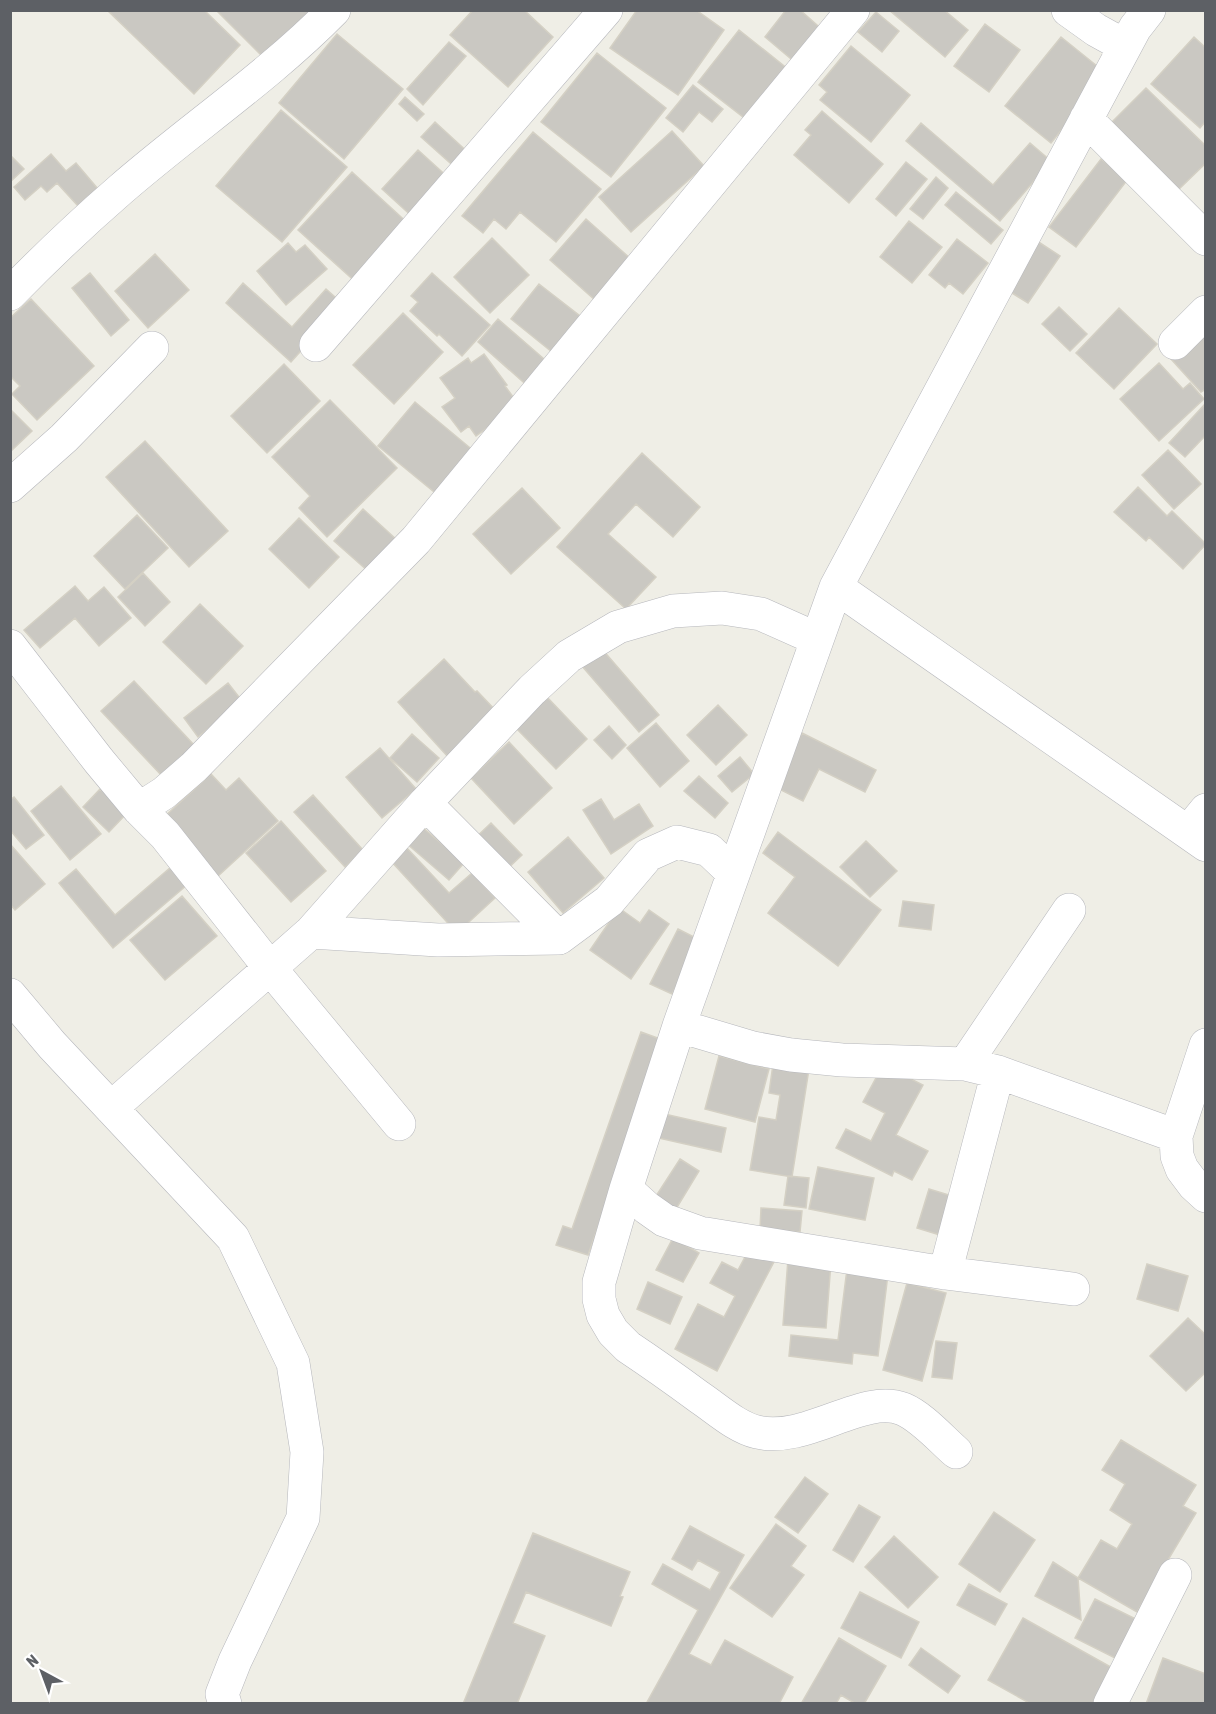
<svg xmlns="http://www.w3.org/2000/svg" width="1216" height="1714" viewBox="0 0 1216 1714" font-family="'Asap Condensed',sans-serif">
<rect width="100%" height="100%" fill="#efeee6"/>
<path fill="#cac8c2" stroke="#d4d0c4" stroke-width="1.5" d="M107 10H204L240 45 194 94Z
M216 10H312L264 58Z
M473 10H524L553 37 508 87 450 35Z
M637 10H696L724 30 678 95 610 48Z
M786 10H800L825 32 797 64 765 37Z
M889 10H944L968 30 945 57Z
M876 12 899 31 882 52 858 32Z
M985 24 1020 50 989 92 954 66Z
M739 30 793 73 752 124 698 82Z
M337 34 403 89 344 159 279 103Z
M1061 37 1107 74 1051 143 1005 106Z
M1194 37 1206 48V121L1200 128 1151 84Z
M449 42 466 56 423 105 407 89Z
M851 46 910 95 871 142 820 100 827 92 819 85Z
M597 53 666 108 611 177 541 122Z
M693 85 723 109 712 122 699 112 683 132 666 118Z
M1146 88 1206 146V163L1176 192 1109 125Z
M405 97 424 114 417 121 399 104Z
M281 110 347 167 282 242 216 186Z
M822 111 883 164 849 203 794 155 811 135 805 130Z
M435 122 472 156 459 171 421 137Z
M921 123 993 185 1030 143 1051 161 1000 221 906 141Z
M672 131 704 166 631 232 599 197Z
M533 132 601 189 556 242 520 212 506 229 494 219 483 233 462 216Z
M418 150 451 180 416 220 382 189Z
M51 154 66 171 76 163 98 189 78 206 57 183 47 192 41 186 25 200 14 187Z
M10 155 24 169 10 182Z
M1101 159 1128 179 1076 247 1049 227Z
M906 162 927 179 896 216 876 199Z
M352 172 412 227 359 285 298 230Z
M936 177 948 188 923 219 910 209Z
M956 192 1003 230 991 244 945 205Z
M586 219 632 260 596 301 550 260Z
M909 221 942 247 912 283 880 257Z
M492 238 529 275 490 313 454 277Z
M957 239 988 263 963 294 949 283 945 288 929 275Z
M1037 241 1060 256 1028 303 1004 288Z
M288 243 296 252 305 245 327 269 286 305 257 271Z
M155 254 189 290 148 328 115 291Z
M90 273 129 320 111 336 72 288Z
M432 273 490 325 462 356 439 334 437 336 410 311 418 302 411 296Z
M243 283 292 327 326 289 343 304 291 362 226 303Z
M539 284 580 316 552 352 511 319Z
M31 299 94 366 37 420 12 394 20 386 10 376V318Z
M1059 307 1087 334 1070 351 1042 324Z
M1119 308 1157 344 1114 389 1076 353Z
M403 313 443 352 394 404 353 365Z
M498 319 551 365 531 389 478 342Z
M1206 327V389L1201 392 1171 359Z
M484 354 507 385 505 386 519 405 476 436 469 426 461 432 442 407 455 398 440 378 468 358 471 363Z
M1159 363 1183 389 1190 383 1204 399 1159 441 1120 399Z
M284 364 320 401 267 453 231 416Z
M330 400 397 468 327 537 299 508 310 496 272 457Z
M415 402 475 452 439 496 378 446Z
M1206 403V435L1185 457 1169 443Z
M10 409 32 431 10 452Z
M145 441 228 531 189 567 106 477Z
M1168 450 1201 484 1174 509 1142 475Z
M642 453 700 507 673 537 636 504 608 534 656 577 626 609 557 547Z
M1138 487 1167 516 1172 511 1206 544 1183 569 1149 537 1146 541 1114 512Z
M522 488 560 528 511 574 473 534Z
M363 509 397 540 369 572 334 541Z
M137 515 168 548 125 589 94 556Z
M299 518 339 557 309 588 269 549Z
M143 573 170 602 145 626 118 597Z
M75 586 88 601 104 587 131 618 99 646 75 618 40 648 24 630Z
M200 604 243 646 206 684 163 642Z
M595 641 659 715 639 732 575 658Z
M444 659 475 692 477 691 498 713 449 758 398 702Z
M134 681 195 746 162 776 101 711Z
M228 683 242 701 198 737 184 718Z
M546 696 587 739 556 769 515 727Z
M718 705 747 735 716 765 687 735Z
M656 723 689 761 660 787 627 748Z
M609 726 626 745 612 759 594 740Z
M802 733 876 770 865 792 819 769 803 801 775 787Z
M412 734 439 758 417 782 390 758Z
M509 742 552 788 514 824 471 778Z
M380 748 416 789 382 818 346 777Z
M740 757 754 774 732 792 718 776Z
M211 774 226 790 239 778 278 821 217 877 163 818Z
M699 776 728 803 715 818 684 791Z
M61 786 101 834 70 860 31 811Z
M100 789 127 813 109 832 83 807Z
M313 795 363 850 345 867 294 812Z
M14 797 44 835 26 849 10 830V800Z
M601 799 614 820 639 804 653 826 611 854 583 810Z
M281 821 326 871 291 902 246 853Z
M491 823 522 855 501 875 470 843Z
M421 826 464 863 449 880 406 843Z
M778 832 881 910 838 966 768 913 795 877 763 853Z
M568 837 604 878 563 913 528 872Z
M866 841 897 871 870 897 840 867Z
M10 844 45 884 15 910 10 904Z
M405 846 449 893 472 873 495 898 457 933 390 860Z
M171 867 187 885 113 948 59 883 76 869 115 915Z
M182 896 217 936 165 980 130 940Z
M903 901 934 905 931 930 899 926Z
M619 908 640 923 649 910 669 924 631 979 590 950Z
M678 929 700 940 672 994 650 984Z
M641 1032 663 1040 588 1255 556 1245 563 1226 572 1229Z
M719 1056 769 1069 755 1122 705 1109Z
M773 1064 809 1069 792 1177 750 1170 759 1117 776 1120 780 1095 769 1093Z
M883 1065 923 1085 896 1135 928 1151 912 1180 894 1171 892 1176 836 1148 846 1129 871 1141 885 1113 863 1102Z
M660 1113 726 1128 721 1152 654 1137Z
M680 1159 699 1171 676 1209 656 1196Z
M818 1167 874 1178 865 1220 809 1209Z
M788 1176 809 1178 806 1208 784 1205Z
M929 1189 952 1196 940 1235 917 1228Z
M761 1208 802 1211 800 1232 760 1229Z
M673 1238 699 1253 683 1282 656 1270Z
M752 1244 777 1256 717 1371 675 1349 698 1304 724 1317 735 1296 710 1283 722 1262 738 1270Z
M788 1259 831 1262 826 1328 783 1325Z
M1147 1264 1188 1276 1178 1311 1137 1299Z
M847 1269 888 1274 878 1356 853 1353 852 1364 789 1356 791 1335 838 1340Z
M648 1282 682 1297 670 1324 637 1309Z
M907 1283 946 1293 922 1381 883 1370Z
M1188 1318 1206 1335V1372L1186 1391 1150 1356Z
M936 1341 957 1343 952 1379 932 1377Z
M1121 1440 1196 1485 1183 1506 1196 1513 1137 1612 1078 1578 1101 1540 1117 1549 1132 1524 1110 1510 1125 1484 1102 1470Z
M805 1477 828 1494 798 1533 775 1517Z
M859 1505 880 1517 853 1562 833 1550Z
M994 1512 1035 1540 1000 1592 959 1564Z
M776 1524 806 1546 791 1566 804 1575 772 1617 730 1588Z
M690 1526 744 1555 689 1654 711 1665 725 1640 793 1677 779 1704H646L698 1610 652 1584 663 1564 710 1590 720 1572 698 1560 692 1570 672 1559Z
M533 1533 630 1572 620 1596 623 1597 611 1626 526 1592 513 1623 545 1636 517 1704H463Z
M894 1536 938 1577 908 1608 865 1567Z
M1053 1562 1078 1578 1081 1620 1035 1596Z
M969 1584 1007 1604 995 1625 957 1605Z
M860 1592 919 1622 901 1658 841 1628Z
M1095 1599 1142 1622 1123 1662 1075 1638Z
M1023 1618 1118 1671 1100 1704H1031L988 1680Z
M839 1638 886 1666 864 1704H856L841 1695 836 1704H801Z
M921 1648 960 1676 948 1693 909 1665Z
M1163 1658 1206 1674V1704H1146Z"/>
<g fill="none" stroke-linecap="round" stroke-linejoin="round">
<g stroke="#b6b7bc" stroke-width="34">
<path id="street" d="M1068 10 1096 30 1125 46
M1086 119 1206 239
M10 294C45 258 82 223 120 190 190 129 268 77 334 10
M1175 343 1206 312
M316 345 606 10
M10 486 64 438 152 348
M836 587 1206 845
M10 646 99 761 139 809 165 835 270 968 399 1124
M425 803 559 938
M139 809 164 793 194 767 416 540 853 10
M1188 832 1206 810
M311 932 438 940 559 938 609 901 648 855 677 842 709 850 733 873
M10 995 52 1045 233 1238 293 1363 307 1452 303 1518 235 1661 222 1694 225 1704
M679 1026 753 1048 791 1055 842 1060 965 1064 998 1072 1176 1136
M1206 1045 1176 1136 1177 1156 1182 1169 1194 1185 1206 1196
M965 1064 1069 910
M111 1108 311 932 425 803 532 690 569 656 618 627 673 611 722 608 761 614 817 639
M626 1189 647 1208 664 1220 700 1233 945 1273 1073 1289
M945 1273 998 1072
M956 1452C941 1439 922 1417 903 1409 863 1393 806 1444 757 1432 736 1427 717 1409 699 1397 676 1380 652 1363 628 1347L613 1332 603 1315 599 1299V1282L626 1189 679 1026 836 587 1135 28 1149 10
M1110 1704 1175 1575"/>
</g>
<use href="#street" stroke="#fff" stroke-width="33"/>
</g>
<rect width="1216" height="1714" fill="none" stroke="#5d6065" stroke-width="24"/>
<g transform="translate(42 1672) rotate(319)" stroke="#ffffff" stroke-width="4.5" paint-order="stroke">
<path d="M0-4.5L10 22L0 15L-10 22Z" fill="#5d6065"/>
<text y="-9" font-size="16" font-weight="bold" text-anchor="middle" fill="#5d6065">N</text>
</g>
</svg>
